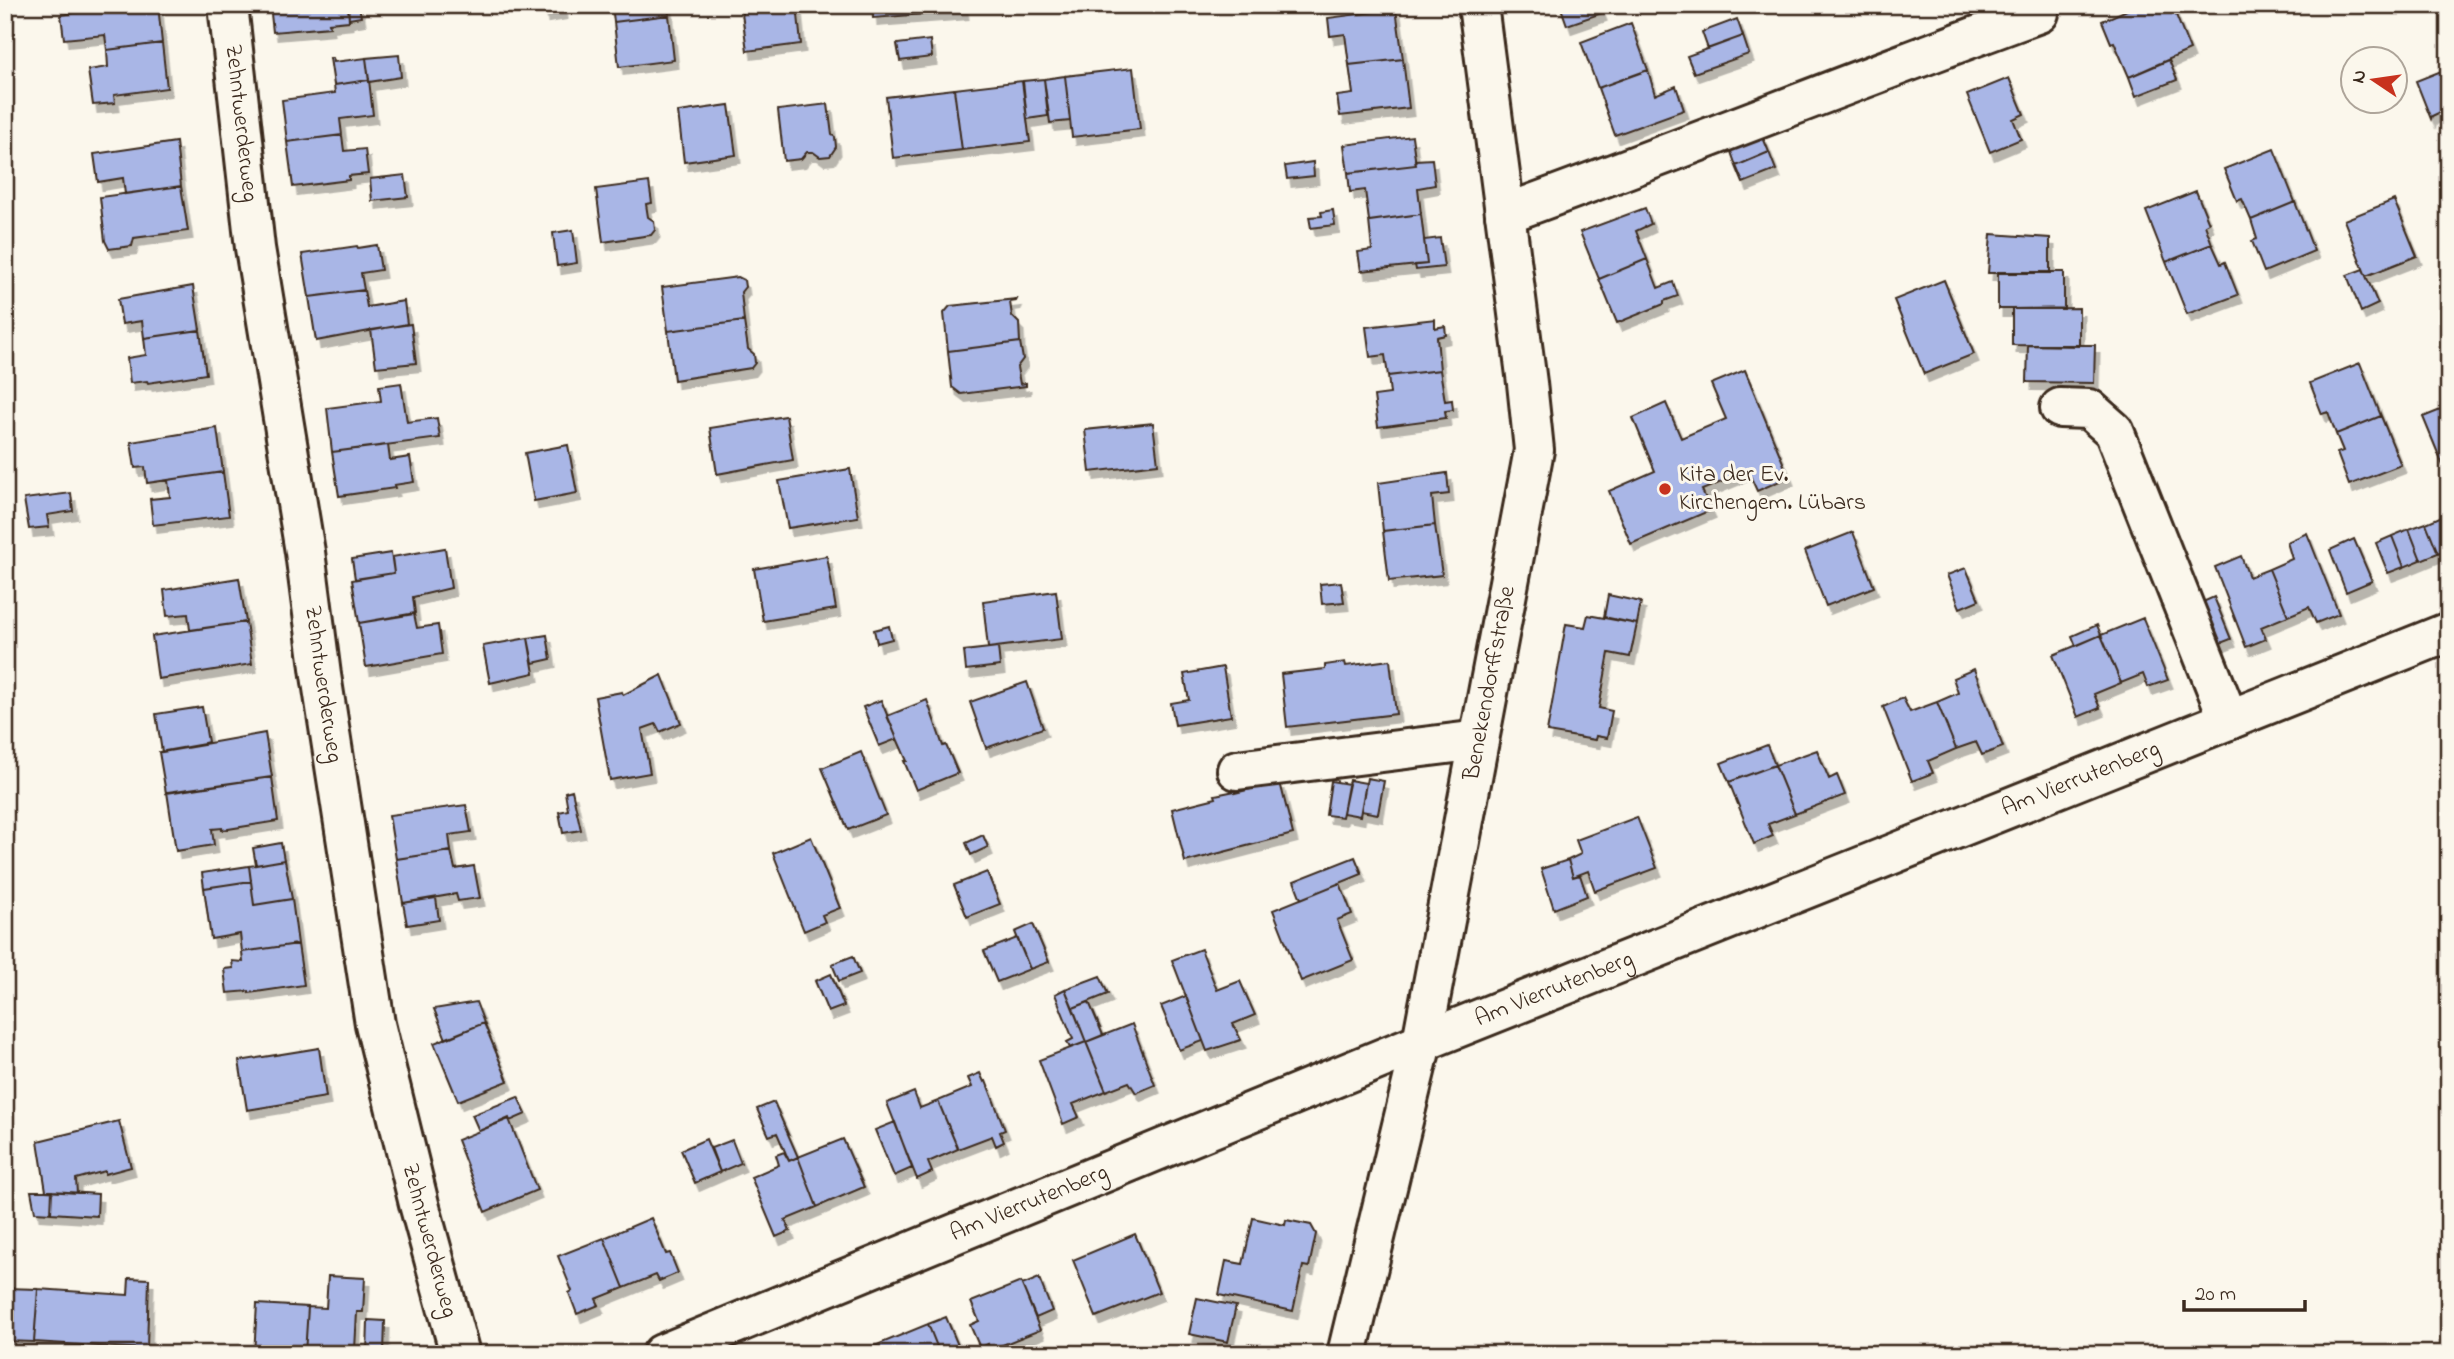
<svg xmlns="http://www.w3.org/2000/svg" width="2454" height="1359" viewBox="0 0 2454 1359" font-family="'Indie Flower',sans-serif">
<defs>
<filter id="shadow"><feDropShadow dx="4.5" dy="8" stdDeviation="0" flood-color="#0004"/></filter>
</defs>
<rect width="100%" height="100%" fill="#fbf7ec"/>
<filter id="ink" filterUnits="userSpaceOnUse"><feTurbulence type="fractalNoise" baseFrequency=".0143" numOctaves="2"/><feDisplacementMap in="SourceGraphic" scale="14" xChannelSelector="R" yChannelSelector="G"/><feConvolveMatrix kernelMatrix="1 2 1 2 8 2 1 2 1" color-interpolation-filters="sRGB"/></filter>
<g filter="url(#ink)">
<path fill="#a9b6e6" stroke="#3b2a1e" stroke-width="2" filter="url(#shadow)" d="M128 5H158L162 43 107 50 105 35 64 39 61 15Z
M270 5H348L349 21 329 23 330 27 273 32Z
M348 5H359L361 17 349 19Z
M543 5H562L563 11 544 14Z
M612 5H668L669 15 614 22Z
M797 5 801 44 747 51 741 6Z
M872 5H963L964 11 873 18Z
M1560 5H1599L1602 13 1567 25Z
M2138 5H2172L2190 50 2129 77 2114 42 2111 43 2102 21Z
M1396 9 1403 59 1349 65 1345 34 1330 36 1328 18Z
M669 15 674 60 619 67 614 22Z
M1737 19 1743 36 1708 49 1702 32Z
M1631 23 1648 70 1598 88 1581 42Z
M1743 36 1749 54 1694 73 1687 56Z
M930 40 932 57 900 61 897 44Z
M162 43 167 88 114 95 115 103 93 105 88 70 108 67 107 50Z
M399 55 401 77 369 82 366 58Z
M330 58H333L334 62 366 58 369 80 334 85Z
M1403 59 1409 108 1340 116 1337 96 1353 94 1349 65Z
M2169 60 2177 80 2136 96 2129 77Z
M1133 68 1140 129 1072 137 1065 76Z
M2449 68V108L2432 116 2431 119 2416 81Z
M1648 70 1655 95 1676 86 1684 110 1615 135 1598 88Z
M1065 76 1070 121 1050 123 1044 79Z
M2009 78 2024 114 2013 119 2021 139 1990 152 1967 95Z
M1044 79 1048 116 1027 119 1023 81Z
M369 80 373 115 340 119 342 135 287 142 282 100 335 93 334 85Z
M1022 81 1030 142 962 150 954 89Z
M954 89 962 150 893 158 886 97Z
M828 104 832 135 835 137 836 147 830 156 820 157 813 152H807L801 159 784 161 778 110Z
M729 105 736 155 684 162 678 112Z
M342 135 344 151 365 149 368 174 349 176V180L293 187 287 142Z
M1762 135 1769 152 1736 166 1730 149Z
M1412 136 1416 165 1348 173 1344 145Z
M176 142 181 186 125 194 123 178 98 182 94 154Z
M2274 149 2295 202 2251 220 2242 199 2237 201 2224 169Z
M1769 152 1776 170 1743 183 1736 166Z
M1432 159 1435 185 1418 188 1421 214 1369 221 1365 190 1350 192 1348 173 1416 165 1415 160Z
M1313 162 1314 176 1287 179 1285 166Z
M405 175 408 197 372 201 370 179Z
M649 182 652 203 646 204 648 217 654 221 655 230 651 235 603 242 596 189Z
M181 186 188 231 134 238 132 246 109 249 105 241 100 197Z
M2196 191 2209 223 2205 225 2212 244 2166 262 2146 211Z
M2394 200 2417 256 2366 276 2344 220Z
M2295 202 2314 251 2264 272 2252 241 2257 239 2251 220Z
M1645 208 1651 224 1636 231 1647 259 1599 279 1580 232Z
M1333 210 1335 225 1311 228 1309 217 1322 216 1321 212Z
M1421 214 1427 264 1361 271 1358 252 1372 250 1369 221Z
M573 230 577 263 557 266 553 233Z
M1991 234 2050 238V273H1988Z
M1440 238 1444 267 1416 270 1415 265 1427 264 1424 240Z
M2212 244 2221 264 2225 262 2238 295 2187 314 2166 262Z
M377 245 381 270 361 273 364 290 309 297 302 254 357 246 358 248Z
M1647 259 1658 288 1673 282 1678 296 1664 301V304L1617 323 1599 279Z
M2363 269 2378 304 2361 312 2347 275Z
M2064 272V309H1998V272Z
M738 277 744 280 745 287 741 292 744 321 668 331 662 287Z
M1944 280 1974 354 1924 374 1894 300Z
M193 286 200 330 144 338 142 321 122 324 118 299Z
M364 290 367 307 404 301 407 324 316 341 309 297Z
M1017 299 1016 301 1010 302 1012 316 1019 323 1020 342 948 351 944 313 950 306Z
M2079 308V346L2012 345V309Z
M1435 319V328L1445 326 1446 335 1437 337 1440 370 1388 376 1385 355 1370 357 1366 327Z
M744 321 748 349 754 354 755 363 751 368 674 380 668 331Z
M411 324 416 363 376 367 371 330Z
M200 330 206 374 148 383 147 381 130 383 127 358 146 355 144 338Z
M1020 342 1023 359 1017 367 1020 384 1026 383V386L961 394 952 387 948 351Z
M2028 345H2095L2094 383 2027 382Z
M2360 363 2381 416 2336 434 2328 412 2322 414 2310 383Z
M1440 370 1445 401 1452 400 1453 410 1445 411 1446 418 1378 427 1374 396 1390 394 1388 376Z
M1745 370 1789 477 1757 491 1748 471 1702 490 1711 510 1631 544 1609 491 1655 471 1633 418 1666 403 1681 438 1726 419 1711 384Z
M401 383 407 422 437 418 440 438 332 452 327 408 381 401 379 386Z
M2448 407 2449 408V480L2423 417Z
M786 416 793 460 717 474 710 428Z
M2381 416 2401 465 2349 485 2337 453 2343 451 2336 434Z
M1153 423 1158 464 1090 472 1085 430Z
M217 428 223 472 147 483 145 467 135 468 131 442Z
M388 445 390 460 410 457 414 482 394 485 395 488 339 496 332 452Z
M568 445 577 493 534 501 525 453Z
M850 469 858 517 788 528 779 481Z
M223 472 229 516 153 525 150 499 170 497 168 480Z
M1447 473 1449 494 1432 496 1435 525 1383 531 1378 483Z
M71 493 73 511 47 515 49 527 29 529 24 499Z
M2442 516 2449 532V549L2438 553 2426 523Z
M2426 523 2438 553 2421 560 2409 529Z
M1435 525 1442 575 1389 581 1383 531Z
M2409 529 2421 560 2404 567 2392 536Z
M1853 532 1874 587 1826 606 1805 551Z
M2307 533 2339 614 2316 623 2309 607 2288 616 2269 569 2292 559 2287 542Z
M2392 536 2404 567 2388 573 2376 543Z
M2354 539 2372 581 2346 592 2330 550Z
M445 548 451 588 413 597 415 613 359 623 352 580 394 573 392 557Z
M391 553 394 573 355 579 352 559Z
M827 556 836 609 763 621 754 569Z
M2241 556 2249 577 2269 569 2288 616 2261 627 2266 639 2246 647 2215 567Z
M1966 568 1979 600 1960 608 1947 575Z
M239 578 246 622 190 630 188 614 167 616 164 590Z
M1341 582 1344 602 1322 604 1320 584Z
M1056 591 1062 639 988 648 983 601Z
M1608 595 1641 602 1637 624 1604 617Z
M2214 597 2231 639 2213 646 2196 605Z
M414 614 417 628 438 625 442 654 366 667 359 623Z
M1588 615 1637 624 1630 657 1609 653 1599 708 1612 711 1607 738 1596 736 1595 740 1547 732 1566 624 1585 627Z
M2143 618 2168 680 2148 687 2143 674 2121 683 2101 635Z
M246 622 252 664 158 679 152 636Z
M2097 625 2101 635 2076 646 2072 636Z
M889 626 892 639 877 643 874 630Z
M547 635 551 659 533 663 528 638Z
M2101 635 2121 683 2094 694 2100 708 2078 717 2053 655Z
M528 638 534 673 490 683 483 646Z
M998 647 1000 666 966 670 964 651Z
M1390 660 1396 714 1287 727 1281 674 1325 669V665L1345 662 1346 666Z
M1223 667 1231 716 1175 725 1171 703 1189 700 1184 674Z
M1974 669 2003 747 1982 755 1976 742 1956 749 1937 702 1958 693 1953 678Z
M662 675 681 723 660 732 656 724 642 729 650 773 610 780 595 697 622 692 623 695Z
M1027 682 1043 728 986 748 970 702Z
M1903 698 1910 712 1937 702 1956 749 1928 761 1933 773 1912 781 1883 707Z
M881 700 897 739 879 746 863 707Z
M927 700 943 746 946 745 958 773 916 790 904 761H907L887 716Z
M202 707 208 742 204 743V745L162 752 156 714Z
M265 733 272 777 166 793 159 752Z
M1767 745 1775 765 1729 782 1721 763Z
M1817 750 1829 779 1837 775 1845 795 1795 814 1775 765Z
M861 752 886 815 848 830 822 768Z
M1775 765 1795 814 1768 824 1773 836 1754 844 1729 782Z
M272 777 278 821 222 830V828L212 829 214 845 176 851 167 792Z
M1367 778 1384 781 1378 814 1361 811Z
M1349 780 1366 783 1360 816 1343 813Z
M1331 781 1349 784 1342 817 1326 815Z
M1280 782 1293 834 1185 862 1172 809 1216 798 1215 795 1235 791V793Z
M572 790 581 830 563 833 559 812 568 810 565 792Z
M466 805 471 832 449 835 451 851 396 859 389 815Z
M1637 817 1657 868 1595 891 1588 871 1573 877 1568 860 1581 854 1576 840Z
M983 835 988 847 971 855 966 843Z
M811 837 840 908 822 915 825 922 804 931 773 853Z
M281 843 284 860 256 865 253 848Z
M451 851 455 869 474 866 480 898 458 901 456 894 403 903 396 859Z
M1355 857 1362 874 1301 899 1294 881Z
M285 860 292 899 254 905 249 866Z
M1568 860 1573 877 1580 875 1587 896 1554 909 1541 869Z
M249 866 251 881 204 888 202 873Z
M987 872 1000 904 967 917 954 885Z
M251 881 254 905 292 899 298 944 242 952 240 934 211 939 204 888Z
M1340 883 1352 914 1337 920 1353 960 1301 981 1273 910Z
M436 898 439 920 407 925 403 903Z
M1033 924 1049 962 1030 969 1015 932Z
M1017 938 1030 969 997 982 984 951Z
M298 944 304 985 249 993V991L227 993 224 969 233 968 232 961 243 962 242 952Z
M1201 949 1217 990 1240 981 1255 1015 1233 1024 1241 1040 1207 1051 1172 960Z
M853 956 860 973 839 981 832 964Z
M831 974 844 1006 828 1012 815 981Z
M1100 976 1108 994 1073 1008 1065 989Z
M1065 989 1086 1042 1070 1048 1067 1042 1073 1039 1055 994Z
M1186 996 1203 1041 1179 1050 1161 1006Z
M476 1002 484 1023 446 1039 434 1009Z
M1089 1002 1103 1035 1086 1042 1073 1008Z
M484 1023 508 1081 458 1101 434 1043Z
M1132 1024 1155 1085 1136 1093 1129 1082 1106 1091 1086 1042Z
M1086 1042 1106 1091 1073 1104 1079 1117 1063 1124 1039 1060Z
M319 1048 326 1097 247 1110 239 1061Z
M980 1073 984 1082 986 1081 1005 1130 1000 1132 1004 1142 996 1146 992 1136 958 1149 938 1101 972 1087 968 1078Z
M914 1092 920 1108 938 1101 958 1149 928 1162 932 1172 917 1179 887 1103Z
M518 1097 526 1114 510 1121 509 1118 479 1131 472 1115Z
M774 1102 798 1157 789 1161 777 1133 769 1136 757 1109Z
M509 1119 537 1190 485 1212 457 1140Z
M119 1121 131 1167 105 1174V1171L76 1179 77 1193 46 1191 38 1141Z
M895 1122 912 1168 894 1176 875 1130Z
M706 1139 720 1172 695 1183 681 1150Z
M843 1139 864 1187 817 1207 798 1157Z
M732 1140 741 1163 720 1172 711 1148Z
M784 1152 789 1161 798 1157 817 1207 785 1220 790 1231 776 1237 751 1177 779 1165 776 1155Z
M31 1191H52L51 1213 35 1212Z
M52 1191 98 1194 97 1216 51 1213Z
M651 1218 666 1254 670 1253 678 1273 659 1281 656 1275 624 1288 604 1238Z
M1253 1218 1285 1225 1286 1220 1311 1225 1316 1234 1309 1267 1303 1266 1293 1311 1219 1295 1226 1261 1243 1264Z
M1135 1234 1159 1292 1096 1317 1073 1260Z
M604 1238 624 1288 596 1299 599 1305 577 1314 569 1293 572 1291 558 1256Z
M328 1276 365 1278 363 1312H357L355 1350H359V1354H305L308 1307 326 1308Z
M129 1278 149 1279 147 1349 34 1342 38 1289 128 1295Z
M1039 1278 1052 1311 1036 1318 1022 1285Z
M1021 1282 1040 1330 990 1350 988 1344 980 1348 970 1325 979 1321 971 1302Z
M5 1288 38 1289 34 1342 5 1341Z
M1197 1298 1236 1306 1228 1342 1189 1334Z
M257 1304 308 1307 305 1354H254Z
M946 1317 960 1350 952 1354H940L928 1324Z
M368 1320 385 1321 384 1354H367Z
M928 1324 940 1354H874L872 1347Z
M1248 1344 1283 1351 1282 1354H1246Z"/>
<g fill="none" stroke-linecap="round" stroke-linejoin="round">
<g stroke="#3b2a1e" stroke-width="44">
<g id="minor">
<path id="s1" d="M228 5 255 248 305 552 321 675 375 1024 419 1204 460 1354"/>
<path d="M1505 214C1684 149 1860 78 2039 13"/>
<path d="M2060 408 2089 409 2114 431 2229 720"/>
<path d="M1237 770 1479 740"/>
<path id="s2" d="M662 1354 1422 1042 2449 632"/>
<path id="s3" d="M1347 1354 1422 1042 1534 450 1527 383 1478 5"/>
</g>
</g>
<use href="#minor" stroke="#fbf7ec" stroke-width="38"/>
</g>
</g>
<circle fill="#c8321e" stroke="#fbf7ec" stroke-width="2.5" cx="1665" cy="489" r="7"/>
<g text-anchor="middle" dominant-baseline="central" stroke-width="6" stroke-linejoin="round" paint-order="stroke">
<g font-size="24" fill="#3b2a1e" stroke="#fbf7ec">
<text stroke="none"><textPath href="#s1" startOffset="119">Zehntwerderweg</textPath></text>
<text stroke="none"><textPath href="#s1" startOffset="686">Zehntwerderweg</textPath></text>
<text stroke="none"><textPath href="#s3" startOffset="686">Benekendorffstraße</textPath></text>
<text stroke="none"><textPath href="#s2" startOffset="1531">Am Vierrutenberg</textPath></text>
<text stroke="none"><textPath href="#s2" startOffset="964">Am Vierrutenberg</textPath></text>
<text stroke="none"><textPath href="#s2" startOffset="397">Am Vierrutenberg</textPath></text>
<text stroke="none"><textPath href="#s1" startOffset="1253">Zehntwerderweg</textPath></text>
</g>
<g font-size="24" fill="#3b2a1e" stroke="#fbf7ec" text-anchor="start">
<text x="1679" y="475">Kita der Ev.<tspan x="1679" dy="28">Kirchengem. Lübars</tspan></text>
</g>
</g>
<rect width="2454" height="1359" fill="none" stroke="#fbf7ec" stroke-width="28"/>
<rect x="14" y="14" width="2426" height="1331" fill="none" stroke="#3b2a1e" stroke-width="2.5" filter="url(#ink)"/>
<g transform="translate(2374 80) rotate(283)"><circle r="33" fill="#fbf7ec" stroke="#aea59a" stroke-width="2"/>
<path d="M0-5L12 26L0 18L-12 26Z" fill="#c8321e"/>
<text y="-10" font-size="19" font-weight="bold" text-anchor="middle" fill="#3b2a1e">N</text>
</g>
<path d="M2184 1300v10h121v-10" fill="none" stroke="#3b2a1e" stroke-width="3.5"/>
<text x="2195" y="1300" font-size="21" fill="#3b2a1e" stroke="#fbf7ec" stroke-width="5" paint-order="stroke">20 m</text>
</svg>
